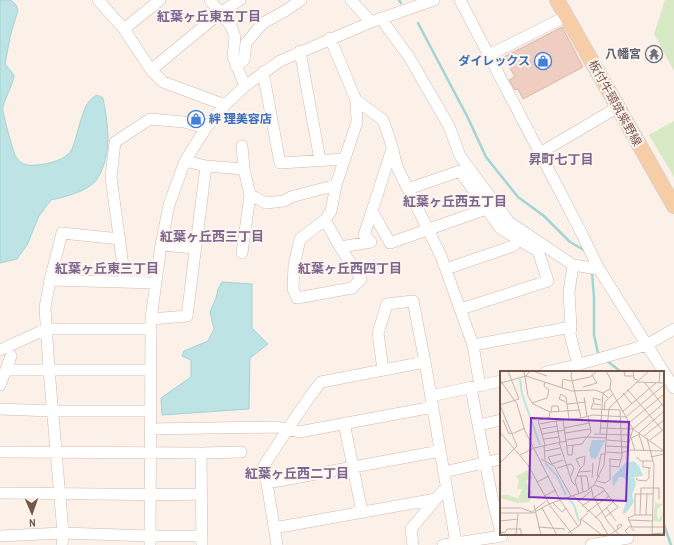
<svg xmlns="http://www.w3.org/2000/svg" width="674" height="545" viewBox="0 0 674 545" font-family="'Archivo Narrow','Noto Sans JP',sans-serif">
<rect width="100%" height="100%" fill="#fbf1e8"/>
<path fill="#d8e9c6" d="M665 0H674V71L654 34Z
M674 121V177L649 135Z"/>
<path fill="#bde3e4" stroke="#a3d4d5" d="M0 0H11L16 5 18 10 10 37 5 64 14 75C12 88 5 97 3 107 2 113 13 151 16 157 21 165 28 166 37 165 48 164 67 160 72 149 77 137 79 123 84 111 86 104 91 98 97 95L103 98C108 124 113 154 97 179 90 191 64 197 51 200L39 216 27 245 17 259 0 263Z
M222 282 252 284V328L268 344 250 358 249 409 162 415 161 398 191 377V360L182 356 184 351 208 341 214 329 210 312 216 298 218 289Z"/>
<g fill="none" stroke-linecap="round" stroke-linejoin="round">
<path stroke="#a3d4d5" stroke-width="2.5" d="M399 0 401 3
M418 23 468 118 486 157 518 197 544 216 570 242 584 250 585 252
M592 272 594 297V335L598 353 601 355
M606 360 621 372
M663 522 671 545"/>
</g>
<path fill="#efcdc0" stroke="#e1b2a2" d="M562 27 583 67 523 99 518 89 515 90 509 80 515 77 504 57Z"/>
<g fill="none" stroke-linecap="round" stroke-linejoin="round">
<g stroke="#cfbab1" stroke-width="12">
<path id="minor" d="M98 0 124 29 151 70 163 82 225 105
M210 0 231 26 235 37 233 57 245 86
M351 0 371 22
M460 0 579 228 599 269 674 388
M382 18 387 27 409 57 449 126 460 156 509 222 573 265 599 269
M124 29 160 0
M300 51 320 160
M489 55 567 16
M236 66 244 60 246 43 263 23 285 11 301 0
M151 70 220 13 240 0
M263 72 280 163 345 159
M356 100 383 120 391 143 397 167 441 256 473 345 480 386
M392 149 372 211 390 243 486 209
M540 153 618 107
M206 166 244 169
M408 189 460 171 500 228 519 240
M250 195 266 203 284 201 291 197 336 185
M325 220 340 247 361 279 352 288 297 298 293 289 294 265 300 239 325 220 331 211 336 185 357 122 356 100 330 38
M161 245 195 248
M340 247 371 242 364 235 372 211
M242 253 250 195 244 169 242 146
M573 265 569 292 571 327 570 334 578 365
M446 269 513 246 519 240 538 251 548 281 461 309
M50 280 156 283
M125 281 111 177 115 142 150 119 184 122 206 128
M151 319 187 316 206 166 185 161
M473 345 571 327
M0 350 46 329H151
M6 370H151
M383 370 378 333 387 304 413 301 425 362 456 543
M546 372 573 366 647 345 674 329
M0 385 11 356
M471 388 492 497 501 533
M431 396 501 381
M0 409 53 411H150
M344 423 362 512
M479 425 501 420
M150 429 278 427 299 432 433 407
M0 452 201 453 241 452
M201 453 202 545
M444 472 501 459
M267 483 440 451
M0 493C67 493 134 496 202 494
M274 528 436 499 446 487
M0 536 63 533 150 536H202
M62 545 63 533 49 369 45 308 50 280 62 233 120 239
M150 545 151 319 161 245 169 205 185 161 206 128 225 105 245 86 280 61 371 22 434 0
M277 545 264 465C283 438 300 408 321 382L425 362
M413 545 411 529 436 499
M443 545 502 536
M591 545 628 538 627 534"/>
</g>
<g stroke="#d8d0cd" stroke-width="16">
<path id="major" d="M557 0 674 206"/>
</g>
<use href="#minor" stroke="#fff" stroke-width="11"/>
<use href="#major" stroke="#f6cda4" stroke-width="14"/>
</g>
<defs>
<g id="temple-ring" transform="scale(0.9)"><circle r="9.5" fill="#fef6ee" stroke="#6b7280" stroke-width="1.5"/><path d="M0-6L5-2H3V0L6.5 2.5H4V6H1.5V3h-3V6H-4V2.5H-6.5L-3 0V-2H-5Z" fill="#6b7280"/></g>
<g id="shop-ring" transform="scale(0.9)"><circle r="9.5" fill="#fef6ee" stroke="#3f7fe0" stroke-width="1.5"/><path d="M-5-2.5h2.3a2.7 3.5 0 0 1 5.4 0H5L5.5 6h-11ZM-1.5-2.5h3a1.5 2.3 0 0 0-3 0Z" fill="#3f7fe0"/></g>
</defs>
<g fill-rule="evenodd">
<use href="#temple-ring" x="654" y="54"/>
<use href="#shop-ring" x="543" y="61"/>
<use href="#shop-ring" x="196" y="119"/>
</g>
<g text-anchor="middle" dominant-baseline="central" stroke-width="4" stroke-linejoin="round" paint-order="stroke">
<g font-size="12" font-weight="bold" fill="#5b616d" stroke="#fef6ee" text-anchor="end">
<text x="641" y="54">八幡宮</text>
</g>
<g font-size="12" font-weight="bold" fill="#366cbe" stroke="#fef6ee" text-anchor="end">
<text x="530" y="61">ダイレックス</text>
<text x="209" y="119" text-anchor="start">絆 理美容店</text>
</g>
<g font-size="12" fill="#74564d" stroke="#fef6ee">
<text transform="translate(615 103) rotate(61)">板付牛頸筑紫野線</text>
</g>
<g font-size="13" font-weight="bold" fill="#7c6590" stroke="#fef6ee">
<text x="209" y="16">紅葉ヶ丘東五丁目</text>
<text x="561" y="159">昇町七丁目</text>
<text x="455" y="201">紅葉ヶ丘西五丁目</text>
<text x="212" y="236">紅葉ヶ丘西三丁目</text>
<text x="107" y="268">紅葉ヶ丘東三丁目</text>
<text x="350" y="268">紅葉ヶ丘西四丁目</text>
<text x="297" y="473">紅葉ヶ丘西二丁目</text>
</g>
</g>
<g transform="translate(500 371)">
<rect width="164" height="164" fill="#fbf1e8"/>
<path d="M28 99 33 107 26 110 32 122 30 131 17 132 0 127V124H9L18 128 22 118H17L19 109 16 105ZM155 132 164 133 157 138V146L159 148 164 141 161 151 153 150Z" fill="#d8e9c6"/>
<path d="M92 69H105L96 88 91 87 89 79ZM134 90 139 95 143 105 134 106 136 113 132 124 134 131 126 142 122 143 126 131V109L123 106H119L113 116 112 107 125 92Z" fill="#bde3e4"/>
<path fill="none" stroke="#bde3e4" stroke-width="2" d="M20 8 22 23 40 74M45 92 57 105 66 124M68 127 74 134 79 150"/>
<path fill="none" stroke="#c5b3aa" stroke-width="1" d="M24 0 28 25 33 33 50 41 80 39M33 0 47 5M72 0 71 5 81 47 93 44 126 46 164 14M106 0 111 9 110 18 133 58 164 80M124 0 125 5H133M133 0 134 8 138 9M26 5 72 20 95 19 103 22 110 18M0 9 17 33 25 60 60 129 78 155M136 11 164 12M1 12 26 5 30 0M145 12 164 36M159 12 160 0M62 16 63 8 71 10 90 6 97 0M83 16 97 12 92 4M127 18 164 61M123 22 132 33M84 26 87 45M66 31 59 28 61 23 66 26 67 33M32 32 47 27 49 19 44 15 45 11M93 32 91 38 121 39M0 34 17 75 0 92M0 34 19 28 8 0M101 34 94 33 93 27 101 29M104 39 105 31 113 23M51 41 52 35H58L59 41M122 41 156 12M69 48 67 33 86 31M3 49 9 63 11 62M63 49 68 84H72L73 74M56 50 81 47M100 51 130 52M130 51 164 23M39 53 56 50 60 71M64 57 89 52M100 57 133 58 127 78M41 58 58 55M133 58 164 32M0 61 28 94 51 136 73 164M65 62 90 58M139 62 164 40M12 63 25 57M42 63 65 59M94 63 132 64M100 63 103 22 109 28M139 64 144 79M144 65 164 49M147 67 154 94 152 164M44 68 59 66M66 69 85 66 107 67M107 69 130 71M150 69 164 58M59 71 72 111 75 114M44 74 45 89M45 74 38 49 49 47 50 41M67 75 82 73 84 70 91 61 88 45M106 75 128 76M135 79 131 67 140 63M45 80 60 77M106 81 121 82 130 79 164 80M61 83 48 86 52 93 63 89M20 84 34 77 66 70M136 86 141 90H152M151 86 164 83M41 88 54 95 71 125M109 88 121 89M143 90V96L151 97M110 95 119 96 122 85 120 40M57 97 71 93 74 97 71 105M79 101 91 100M77 105H87L89 118M81 105 83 121M100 106 97 105 101 83H106M92 107 93 92M136 107 137 109 146 110 149 107V97M97 110 105 112 110 109V88M37 111 49 105M94 114 103 117 113 131 95 147M91 116 93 125 108 151 119 164M79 123 75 110 80 98 84 94 85 85 76 88 80 96M44 125 56 119M73 125 100 150 108 164M52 131 62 141 67 137M78 131 91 120M34 134 41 164M82 135 105 119M106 136 116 150M0 137H21L32 141 46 130M42 137 57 164M87 141 109 125M0 142H33L49 133 86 120 94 114 104 94 109 37 149 0M135 144 128 147 132 156H164M140 144 141 117H159V128M146 144 147 123M152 144H135V123H153M105 146 118 136 113 131M81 148 102 164M128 149 152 150M0 150 18 148M38 156 65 158M0 161 5 162 7 158H21V164M68 162 80 154 81 148 88 142M152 163 164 162M16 164 18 143M110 164 122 155 121 153 117 155 118 158M129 164 125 160 130 155 134 160"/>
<path fill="#7b2cbf" fill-opacity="0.15" stroke="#7b2cbf" stroke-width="2" d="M31 47 129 51 126 130 29 126Z"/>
<rect width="164" height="164" fill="none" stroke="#74564d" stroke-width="2"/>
</g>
<g transform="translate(32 513) rotate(178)" stroke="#fef6ee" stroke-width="3" paint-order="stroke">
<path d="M0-3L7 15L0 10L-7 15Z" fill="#74564d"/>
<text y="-6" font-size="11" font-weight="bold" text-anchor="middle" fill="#74564d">N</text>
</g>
</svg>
